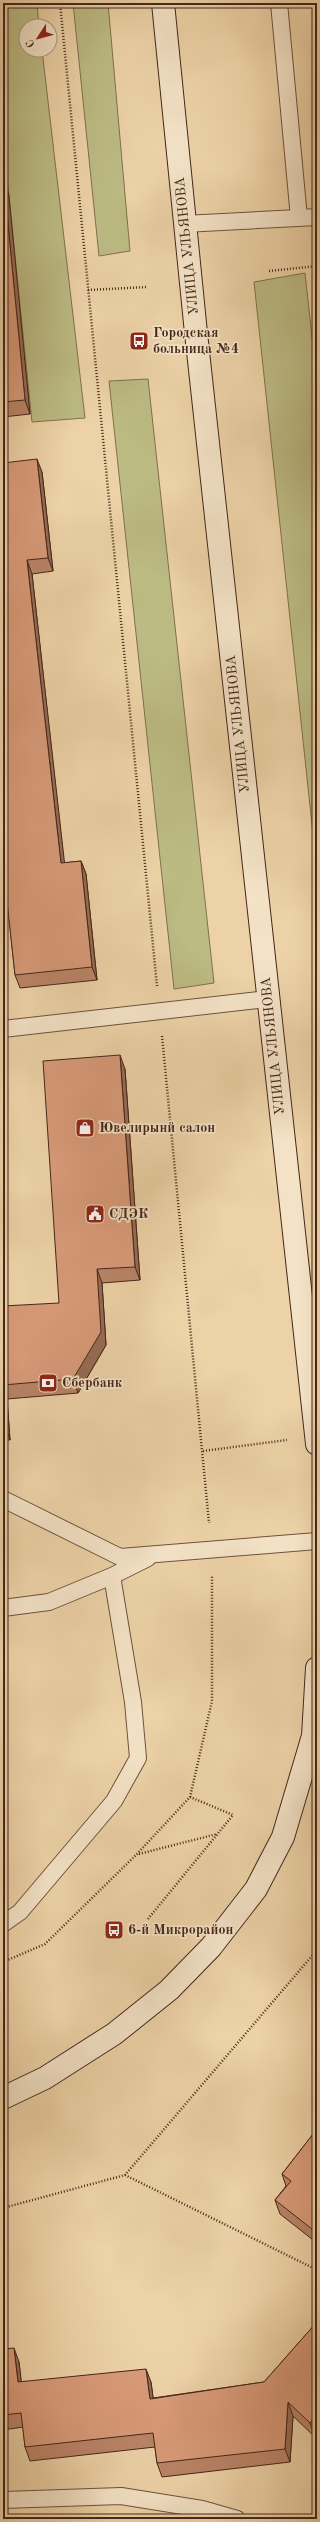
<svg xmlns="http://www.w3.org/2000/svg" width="320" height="2522" viewBox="0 0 320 2522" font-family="'Old Standard TT',serif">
<rect width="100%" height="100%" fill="#edd2a7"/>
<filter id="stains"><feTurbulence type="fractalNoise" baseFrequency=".005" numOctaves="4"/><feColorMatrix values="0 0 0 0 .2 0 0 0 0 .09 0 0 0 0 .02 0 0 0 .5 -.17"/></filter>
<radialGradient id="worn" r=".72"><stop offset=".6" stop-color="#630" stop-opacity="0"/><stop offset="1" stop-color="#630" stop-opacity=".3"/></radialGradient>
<path fill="#bcbb84" stroke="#80704f" d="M3 3H37L39 26H26V50H42L85 418 32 422 3 138Z
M73 3H108L130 251 99 256Z
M305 273 317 383V871L254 282Z
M148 379 214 983 174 989 109 381Z"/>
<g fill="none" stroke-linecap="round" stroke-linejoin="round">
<g stroke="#6f513d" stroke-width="18">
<path id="lane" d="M279 3 299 218
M184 224 317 217
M3 1029 267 999
M3 1499 120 1557 317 1541
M3 1608 49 1602 112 1576 148 1558
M3 1924 20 1912 114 1801 138 1758 133 1702 112 1576
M3 2500 121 2496 202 2509 237 2519"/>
</g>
<g stroke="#45261a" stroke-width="24">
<path id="secondary" d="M163 3 196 333 317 1444
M3 2098 45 2078 114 2034 169 1990 211 1947 256 1889 283 1837 313 1736 317 1668"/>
</g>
<path stroke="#45261a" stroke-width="2.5" stroke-dasharray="1 2" stroke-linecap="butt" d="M60 3 157 986
M269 271 317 266
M88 290 147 287
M162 1036 209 1523
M203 1451 287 1440
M139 1854 217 1834
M148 1919 233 1815 190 1797
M3 1962 45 1944 137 1854 190 1797 212 1701V1576
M125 2175 317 2270
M3 2208 125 2175 317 1950"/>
<use href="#lane" stroke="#f3e2c6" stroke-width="16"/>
<use href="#secondary" stroke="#f3e2c6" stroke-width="22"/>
</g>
<path fill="#ba8468" stroke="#45261a" d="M3 178 9 195H8L30 414 3 417Z
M3 463 42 472 53 571 32 574 64 863 81 861 86 874 97 980 20 988 15 975 5 879H3Z
M125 1069 140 1280 102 1283 106 1345 78 1393 7 1399 10 1440H3V1353H5L59 1303Z
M317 2129V2243L280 2214 275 2200 286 2186 282 2174Z
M317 2322V2434L315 2437 293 2416 290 2462 162 2477 157 2463 155 2447 30 2461 25 2447 23 2427 3 2430V2349L19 2362 21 2382H151L153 2398 264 2382Z"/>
<path fill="#976c55" stroke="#45261a" d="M4 183 9 196 30 414 25 400Z
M37 459 42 472 53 571 48 558Z
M27 560 32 574 66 876 61 863Z
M81 861 86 874 97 980 92 967Z
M120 1055 125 1069 140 1280 135 1267Z
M97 1269 102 1283 106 1345 78 1393 73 1379Z
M3 1387 7 1399 10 1440 5 1426Z
M14 2348 19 2362 23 2396 18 2382Z
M146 2369 151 2382 155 2412 150 2399Z
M288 2402 293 2416 290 2462 285 2449Z
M317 2415V2434L315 2437 310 2423Z"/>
<path fill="#d89a79" stroke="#45261a" d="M3 183H4L25 400 3 402Z
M37 459 48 558 27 560 61 863 81 861 92 967 15 975 3 865V463Z
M120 1055 135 1267 97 1269 101 1332 73 1379 3 1385V1353H5L3 1329V1306L59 1303 43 1061Z
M3 1394 5 1426H3Z
M317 2129V2233L275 2200 291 2181 282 2174Z
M317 2322V2415L310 2423 288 2402 285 2449 157 2463 153 2433 25 2447 21 2413 3 2415V2349L14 2348 18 2382 146 2369 150 2399 264 2382Z"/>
<defs>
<g id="bus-square" transform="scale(1)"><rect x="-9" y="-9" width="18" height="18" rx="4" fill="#8f2418" stroke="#f3e2c6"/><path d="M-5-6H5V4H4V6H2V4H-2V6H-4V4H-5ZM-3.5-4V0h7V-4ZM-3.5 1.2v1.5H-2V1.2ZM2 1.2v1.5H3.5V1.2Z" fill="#fff"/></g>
<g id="shop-square" transform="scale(1)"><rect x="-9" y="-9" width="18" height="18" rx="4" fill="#8f2418" stroke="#f3e2c6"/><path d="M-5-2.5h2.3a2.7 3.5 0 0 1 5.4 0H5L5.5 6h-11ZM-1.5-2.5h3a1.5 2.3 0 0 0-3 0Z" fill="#fff"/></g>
<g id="civic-square" transform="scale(1)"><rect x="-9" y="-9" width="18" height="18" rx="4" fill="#8f2418" stroke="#f3e2c6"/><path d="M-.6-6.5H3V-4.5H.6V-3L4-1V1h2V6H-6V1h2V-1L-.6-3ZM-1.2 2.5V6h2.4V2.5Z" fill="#fff"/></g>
<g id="bank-square" transform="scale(1)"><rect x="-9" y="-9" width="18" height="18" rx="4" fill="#8f2418" stroke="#f3e2c6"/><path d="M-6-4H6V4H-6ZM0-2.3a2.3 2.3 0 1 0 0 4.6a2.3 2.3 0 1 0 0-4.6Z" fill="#fff"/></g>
</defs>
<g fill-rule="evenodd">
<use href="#bus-square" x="139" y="341"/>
<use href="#shop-square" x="85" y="1128"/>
<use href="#civic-square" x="95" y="1214"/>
<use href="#bank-square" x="48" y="1383"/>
<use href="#bus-square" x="114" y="1930"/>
</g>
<g text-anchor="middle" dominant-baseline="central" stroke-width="3.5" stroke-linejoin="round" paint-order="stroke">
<g font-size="14" fill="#45261a" stroke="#f3e2c6">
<text transform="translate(187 246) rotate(-96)">УЛИЦА УЛЬЯНОВА</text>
<text transform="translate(238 724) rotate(-96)">УЛИЦА УЛЬЯНОВА</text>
<text transform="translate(273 1046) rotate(-96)">УЛИЦА УЛЬЯНОВА</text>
</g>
<g font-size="14" font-weight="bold" fill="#45261a" stroke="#f3e2c6" text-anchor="start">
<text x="153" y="333">Городская<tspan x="153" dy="16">больница №4</tspan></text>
<text x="99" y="1128">Ювелирынй салон</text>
<text x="109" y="1214">СДЭК</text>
<text x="62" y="1383">Сбербанк</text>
<text x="128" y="1930">6-й Микрорайон</text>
</g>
</g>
<rect width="320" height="2522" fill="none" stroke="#edd2a7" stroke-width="16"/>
<rect x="4" y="4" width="312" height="2514" fill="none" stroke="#45261a" stroke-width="2"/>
<rect x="8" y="8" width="304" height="2506" fill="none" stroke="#45261a"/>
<g transform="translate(38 38) rotate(234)"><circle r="19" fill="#f3e2c6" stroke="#ad9781"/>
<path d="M0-3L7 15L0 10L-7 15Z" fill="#8f2418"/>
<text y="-6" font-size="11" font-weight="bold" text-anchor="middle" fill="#45261a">С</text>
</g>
<rect width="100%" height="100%" filter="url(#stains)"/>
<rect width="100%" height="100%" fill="url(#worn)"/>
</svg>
